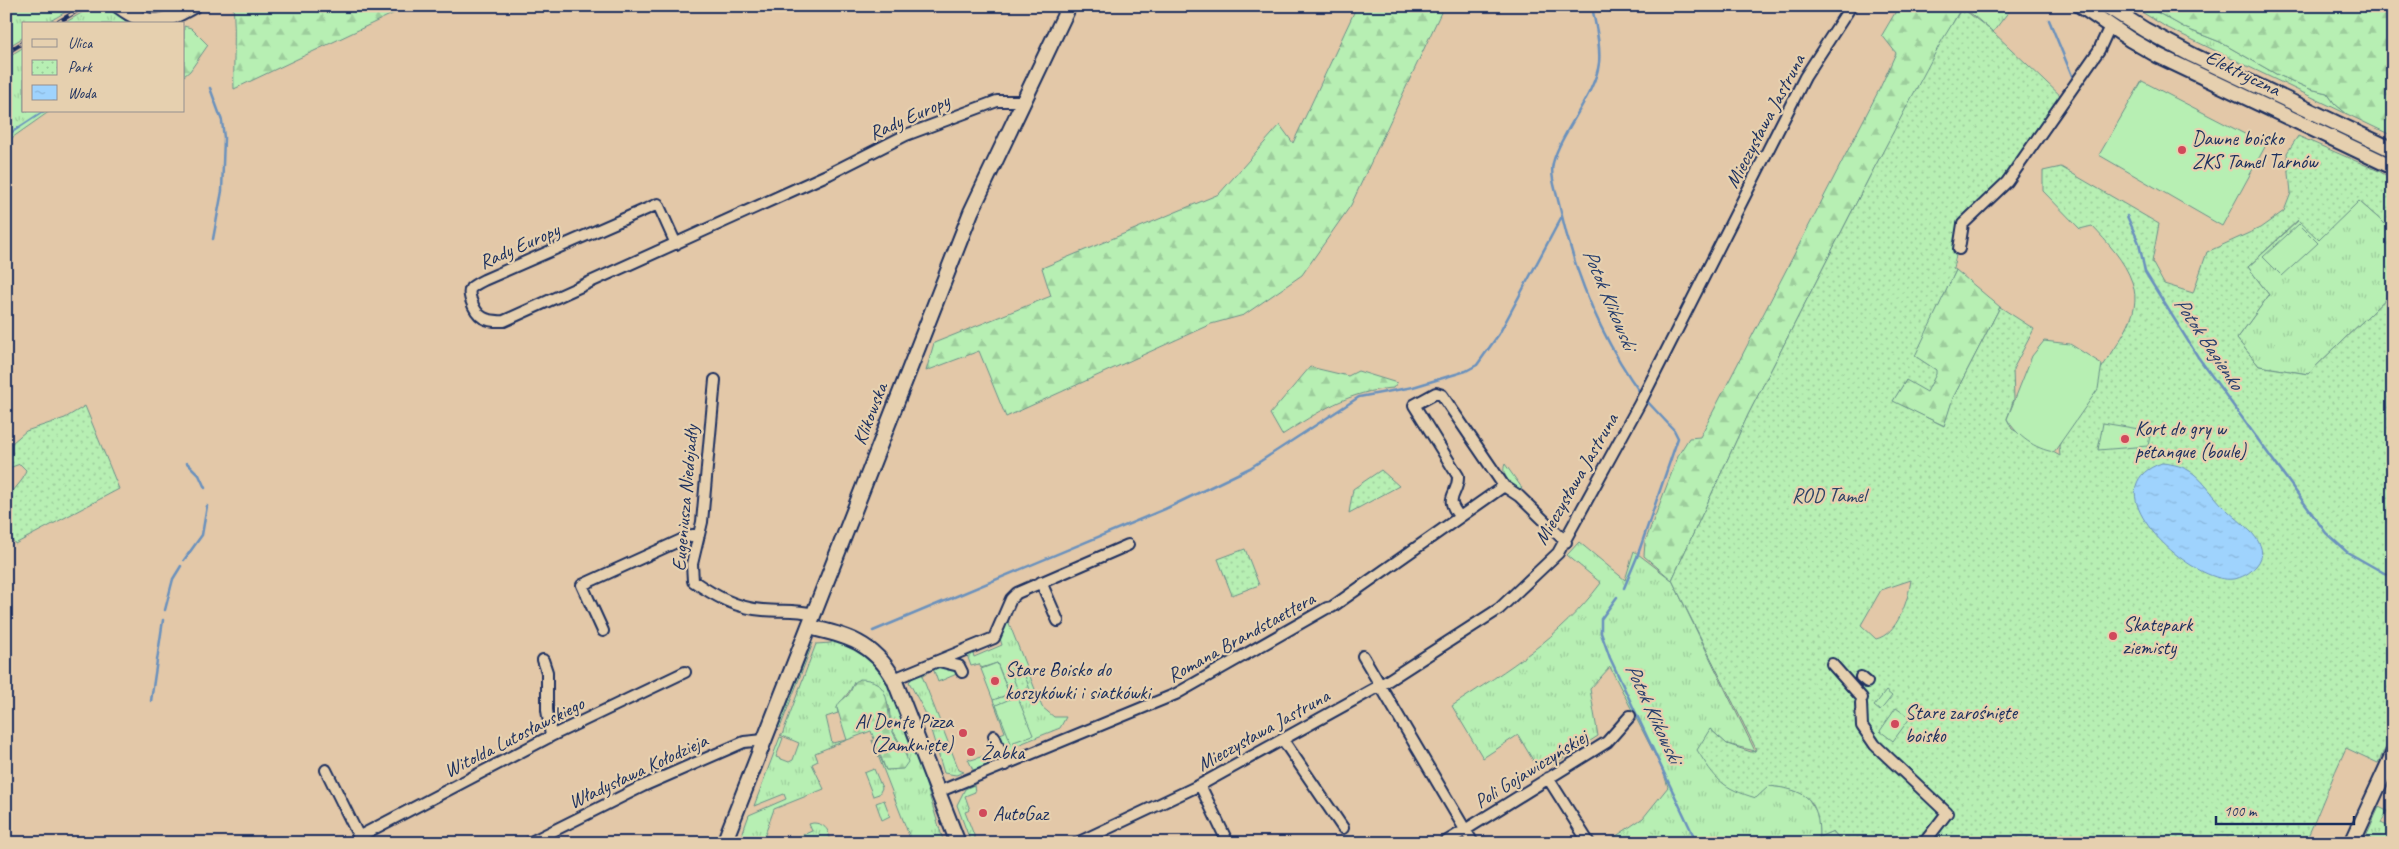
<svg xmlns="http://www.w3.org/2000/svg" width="2399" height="849" viewBox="0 0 2399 849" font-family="Caveat,sans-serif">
<defs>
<pattern id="grass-tufts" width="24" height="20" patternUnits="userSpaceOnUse" patternTransform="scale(1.25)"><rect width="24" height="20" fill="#b7efb3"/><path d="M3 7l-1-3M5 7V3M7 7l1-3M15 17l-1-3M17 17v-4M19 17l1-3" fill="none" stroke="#9dcd9c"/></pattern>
<pattern id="forest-firs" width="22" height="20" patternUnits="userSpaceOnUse" patternTransform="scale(1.25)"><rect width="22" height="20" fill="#b7efb3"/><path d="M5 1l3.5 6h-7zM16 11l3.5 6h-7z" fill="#9dcd9c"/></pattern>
<pattern id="park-dots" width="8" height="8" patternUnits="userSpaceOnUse" patternTransform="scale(1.25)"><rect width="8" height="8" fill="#b7efb3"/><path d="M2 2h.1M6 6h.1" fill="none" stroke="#9dcd9c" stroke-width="1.8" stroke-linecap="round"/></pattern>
<pattern id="water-ripples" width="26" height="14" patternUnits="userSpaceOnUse" patternTransform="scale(1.25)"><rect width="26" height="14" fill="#9fd3fd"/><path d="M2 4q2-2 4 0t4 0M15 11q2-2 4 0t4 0" fill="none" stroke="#88b5db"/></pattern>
</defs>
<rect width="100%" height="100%" fill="#e3c8a8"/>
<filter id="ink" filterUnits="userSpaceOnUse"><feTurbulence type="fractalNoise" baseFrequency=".02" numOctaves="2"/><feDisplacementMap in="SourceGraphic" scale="10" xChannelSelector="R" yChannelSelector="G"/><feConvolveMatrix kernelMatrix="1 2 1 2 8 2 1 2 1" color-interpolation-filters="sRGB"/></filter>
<g filter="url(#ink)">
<path fill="url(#grass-tufts)" stroke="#698f88" d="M6 6H76L45 24H24V37L6 48Z
M93 6H107L129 24H63Z
M1962 6H2013L1993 32Z
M2089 6H2099L2110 15 2248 87 2246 92 2139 38Z
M2132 6H2146L2187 29 2220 42 2276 74 2310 89 2327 93 2335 104 2347 114 2166 27Z
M24 47V111H50L6 142V58Z
M2253 90 2393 156V161L2251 94Z
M2359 201 2393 231V292L2308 374 2259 366 2237 339 2269 295 2248 267 2299 220 2319 239Z
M1505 464 1522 488 1519 491C1512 484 1500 476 1505 464Z
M1579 542 1625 580 1634 551 1672 580 1755 751 1727 744 1710 729 1769 786 1787 788 1806 795 1819 816V837L1833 831 1843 843H1606L1643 818 1668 787 1663 771 1610 667 1590 689 1598 736 1554 764 1537 767 1518 735 1483 758 1452 706C1509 668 1559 639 1601 583L1567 555Z
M1007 618 1042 707 1054 717H1066L1060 728 1020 744 1006 756 998 735 1005 732 993 700 1010 694 997 663 981 668 979 664 971 666 966 652 972 650 974 657 1002 645 999 635Z
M832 638 856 646 883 670 925 773 923 775 944 843H912L872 740 886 770 900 768 907 756 891 727 889 706 854 682C850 694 842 698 837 708L838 713 826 717 832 743 847 740 815 753 818 761 812 764 824 789 774 809 762 843H739L749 815 786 799 784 794 754 806 780 737 783 738 776 757 789 762 793 760 799 743 780 735H782L816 644 831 643Z
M813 643 780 728 778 727 809 650Z
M940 665 954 667 959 673 938 682 933 668Z
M925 672 926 674 922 676 959 770 964 772 956 775 944 773 926 714 909 682 915 675Z
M984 756 988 765 973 770 968 759 971 760Z
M874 769 882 788 879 794 873 796 864 773Z
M974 785 975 792 965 796 970 810 965 812 977 843H971L957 805 965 789Z
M884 800 890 816 882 820 876 803Z
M2379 807 2387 811 2381 823 2393 829V843H2379L2366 836Z
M813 823C824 823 832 831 828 843H814L806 839 796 843H784L812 831 809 824Z"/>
<path fill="url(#forest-firs)" stroke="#698f88" d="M233 6H409L234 89C233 61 236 34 233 6Z
M1357 6H1444L1351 205 1302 275 1244 315 1211 324 1006 417 979 351 926 371 934 343 1051 296 1042 268 1219 194 1280 125 1293 143Z
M1899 6H1962L1870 176 1748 415 1672 580 1644 556 1645 542 1679 454 1689 438 1700 437 1880 88 1896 53 1882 35Z
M2146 6H2393V136L2347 114 2335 104 2327 93 2310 89 2276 74 2220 42 2187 29Z
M184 26 191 28 208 45 190 71 184 76Z
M1956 270 2000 307 1953 398 1945 426 1892 402 1906 380 1936 370 1914 356Z
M1310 367 1348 376 1358 371 1397 383 1393 388C1349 391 1318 412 1282 435L1270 414Z
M859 679C891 679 886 704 891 727 895 740 905 749 908 762L903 769 886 770 871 731 847 740 837 708C839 701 843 700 847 696 853 690 852 683 859 679Z"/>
<path fill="url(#park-dots)" stroke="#698f88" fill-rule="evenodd" d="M1962 8 1993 32 2063 98 2009 182 1963 224 1953 268 1956 270 1915 356 1936 370V374L1927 392 1906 380 1893 401 1944 426 1953 398 2000 307 2034 329 2013 369 2014 399 2007 419 2012 429 2060 456 2059 446 2062 439C2073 418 2085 397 2097 376 2112 349 2145 316 2132 282 2125 261 2107 242 2092 226L2080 229 2043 191V171L2061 167 2159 224 2152 262 2164 284 2193 293 2207 252 2260 228 2284 211 2291 193 2287 153 2298 136 2379 171 2393 180V231L2359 201 2319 240 2298 220 2248 267 2269 295 2237 339 2259 366 2308 374 2393 292V733L2378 763 2346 748C2331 779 2320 811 2305 843H1843L1833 831 1819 837C1819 798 1806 790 1769 786L1756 798C1722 788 1716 780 1697 750L1710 729 1727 744 1751 752 1755 751 1756 749 1672 580 1748 415 1870 176 1941 42ZM1911 580C1908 600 1898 634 1876 639L1861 625 1881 590Z
M85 406 119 489 15 544 6 529V489L13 491 22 480 26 470 20 464 6 469V448L26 431 65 418Z
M1381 470 1399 486 1349 513 1353 489Z
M1245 549 1259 585 1232 595 1218 559Z
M1022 668 1032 695 1021 699 1011 672Z"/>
<path fill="#b7efb3" stroke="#698f88" d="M2142 81 2266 145 2222 226 2099 155Z
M2299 224 2318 243 2282 276 2263 257Z
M2044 341 2070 344 2102 364 2098 389 2054 452C2035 449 2017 436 2007 419L2032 356Z
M2103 423 2151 431 2148 446 2098 450Z
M997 663 1009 694 993 700 981 669Z
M1886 691 1892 696 1880 711 1874 706Z
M1017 696 1033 735 1011 743 996 705Z
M1896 708 1910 718 1893 741 1880 731Z"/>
<path fill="url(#water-ripples)" stroke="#6a91bd" d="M2162 463C2173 464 2184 466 2194 474 2205 483 2214 497 2224 507 2238 522 2276 544 2256 566 2250 573 2242 578 2233 579 2192 585 2086 488 2162 463Z"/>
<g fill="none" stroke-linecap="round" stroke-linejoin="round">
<path stroke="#6a91bd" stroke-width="2.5" d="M1592 6C1595 24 1601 44 1599 63 1596 93 1561 132 1553 163 1550 176 1556 191 1559 204 1574 271 1601 339 1642 395
M2049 20 2073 78
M210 88 222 121 224 138 222 191 213 239
M6 136 44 111
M2127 216 2139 243 2145 272 2198 357 2326 533 2347 552 2393 578
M187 463 199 475 205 488
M184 560 202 535 207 506
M1624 588 1637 557 1678 438 1674 430 1645 399
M1617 597 1601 619V633L1610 658 1697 843
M165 610 173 579 181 566
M873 631 1165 509 1250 468 1359 397 1413 387 1466 371 1477 365 1499 334 1562 216
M151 701 163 620
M19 843V841"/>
<g stroke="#1b2f5e" stroke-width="14">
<path id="street" d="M676 244 658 204 484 280C480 282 474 285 471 288 468 292 470 296 471 300 477 318 486 322 504 321L829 174 906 135 997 101H1024
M1959 249 1963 224 2007 182 2099 50 2110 26
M715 380 702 522 692 564 693 581C715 596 736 608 763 610 781 612 796 609 813 614
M1460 517C1442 496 1459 496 1458 476L1414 405 1436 393 1442 395 1504 486 1519 496 1566 542
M1041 582 1058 621
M603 631 582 585 692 535H699
M1363 656 1473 843
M543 660 547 672V710L551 736
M939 661 959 666 962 672
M1832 664 1862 698
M1861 677 1867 682
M894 679 994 638 1011 599 1017 593 1128 545
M1861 703 1862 726 1875 745 1947 813 1924 843
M994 736 1006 765
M1283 740 1343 828
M326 770 361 841
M1548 778 1589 843
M1200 785 1228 843
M938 792 1176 694 1327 608 1332 607 1504 486
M360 836 551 736 685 672
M529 843 643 786 744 742 764 740
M1077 843 1200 785 1381 685 1499 609 1558 553 1640 403 1805 77 1851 6
M1444 843 1607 742 1630 716"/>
</g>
<g stroke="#1b2f5e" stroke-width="18">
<path id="secondary" d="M119 6C149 28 161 24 193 6
M2081 6 2131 40 2157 55 2393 167
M2107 6 2145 30 2192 55 2393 150
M809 627C847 636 873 642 894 679L958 843
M724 843 971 212 1069 6
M2352 843 2393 754"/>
</g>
<use href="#street" stroke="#e6d0af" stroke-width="10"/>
<use href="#secondary" stroke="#e6d0af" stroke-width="14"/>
<g stroke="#1b2f5e" stroke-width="4.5">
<path id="rail" d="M55 24 85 6
M6 53 24 42"/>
</g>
<use href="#rail" stroke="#e6d0af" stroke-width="2.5" stroke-dasharray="8" stroke-linecap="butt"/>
</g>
</g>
<g fill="#d1495b" stroke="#e6d0af" stroke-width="2">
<circle cx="2182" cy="150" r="5"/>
<circle cx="2125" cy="439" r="5"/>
<circle cx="2113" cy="636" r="5"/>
<circle cx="995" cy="681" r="5"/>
<circle cx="1895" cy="724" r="5"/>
<circle cx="963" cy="733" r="5"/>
<circle cx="971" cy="752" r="5"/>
<circle cx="983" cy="813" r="5"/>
</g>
<g text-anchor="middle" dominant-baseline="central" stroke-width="4.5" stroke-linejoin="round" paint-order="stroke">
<g font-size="20" fill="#1b2f5e" stroke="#e6d0af">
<text transform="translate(2243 73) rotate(26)">Elektryczna</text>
<text transform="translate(909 117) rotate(-24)">Rady Europy</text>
<text transform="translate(1765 121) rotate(-62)">Mieczysława Jastruna</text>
<text transform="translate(519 246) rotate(-24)">Rady Europy</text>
<text transform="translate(870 414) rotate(-69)">Klikowska</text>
<text transform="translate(1576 479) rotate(-60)">Mieczysława Jastruna</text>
<text transform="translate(685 498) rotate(-85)">Eugeniusza Niedojadły</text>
<text transform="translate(1241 637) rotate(-29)">Romana Brandstaettera</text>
<text transform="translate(1263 730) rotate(-29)">Mieczysława Jastruna</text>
<text transform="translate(514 737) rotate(-27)">Witolda Lutosławskiego</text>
<text transform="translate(1531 769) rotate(-32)">Poli Gojawiczyńskiej</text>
<text transform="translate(638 771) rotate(-25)">Władysława Kołodzieja</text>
</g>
<g font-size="20" fill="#1b2f5e" stroke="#e6d0af" text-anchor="start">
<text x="2192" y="138">Dawne boisko<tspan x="2192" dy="23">ZKS Tamel Tarnów</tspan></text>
<text x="2135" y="428">Kort do gry w<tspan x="2135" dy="23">pétanque (boule)</tspan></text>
<text x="2123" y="624">Skatepark<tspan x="2123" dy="23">ziemisty</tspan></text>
<text x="1005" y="669">Stare Boisko do<tspan x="1005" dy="23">koszykówki i siatkówki</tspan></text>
<text x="1905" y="712">Stare zarośnięte<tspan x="1905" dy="23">boisko</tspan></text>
<text x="953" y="721" text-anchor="end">Al Dente Pizza<tspan x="953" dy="23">(Zamknięte)</tspan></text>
<text x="981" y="752">Żabka</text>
<text x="993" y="813">AutoGaz</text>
</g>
<g font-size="20" fill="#2b4266" stroke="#e6d0af">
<text x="1829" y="495">ROD Tamel</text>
</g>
<g font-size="21" font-style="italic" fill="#283f6e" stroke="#e6d0af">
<text transform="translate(1610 299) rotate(67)">Potok Klikowski</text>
<text transform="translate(2209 343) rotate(56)">Potok Bagienko</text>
<text transform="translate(1654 713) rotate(65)">Potok Klikowski</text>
</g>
</g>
<rect width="2399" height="849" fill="none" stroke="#e6d0af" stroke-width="25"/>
<rect x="12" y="12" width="2374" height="824" fill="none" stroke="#1b2f5e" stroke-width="2" filter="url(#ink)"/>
<rect x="22" y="22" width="162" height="90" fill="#e6d0af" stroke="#95908f"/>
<rect x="32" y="39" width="25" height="8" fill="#e6d0af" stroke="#95908f"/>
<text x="68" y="48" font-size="15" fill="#1b2f5e">Ulica</text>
<rect x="32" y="60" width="25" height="15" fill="url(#park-dots)" stroke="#95908f"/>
<text x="68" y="72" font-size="15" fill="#1b2f5e">Park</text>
<rect x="32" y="85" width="25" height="15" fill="url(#water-ripples)" stroke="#95908f"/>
<text x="68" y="98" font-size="15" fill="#1b2f5e">Woda</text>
<path d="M2216 816v8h138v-8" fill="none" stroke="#1b2f5e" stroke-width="2.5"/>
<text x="2224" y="816" font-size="15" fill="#1b2f5e" stroke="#e6d0af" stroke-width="4" paint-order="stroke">100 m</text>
</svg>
